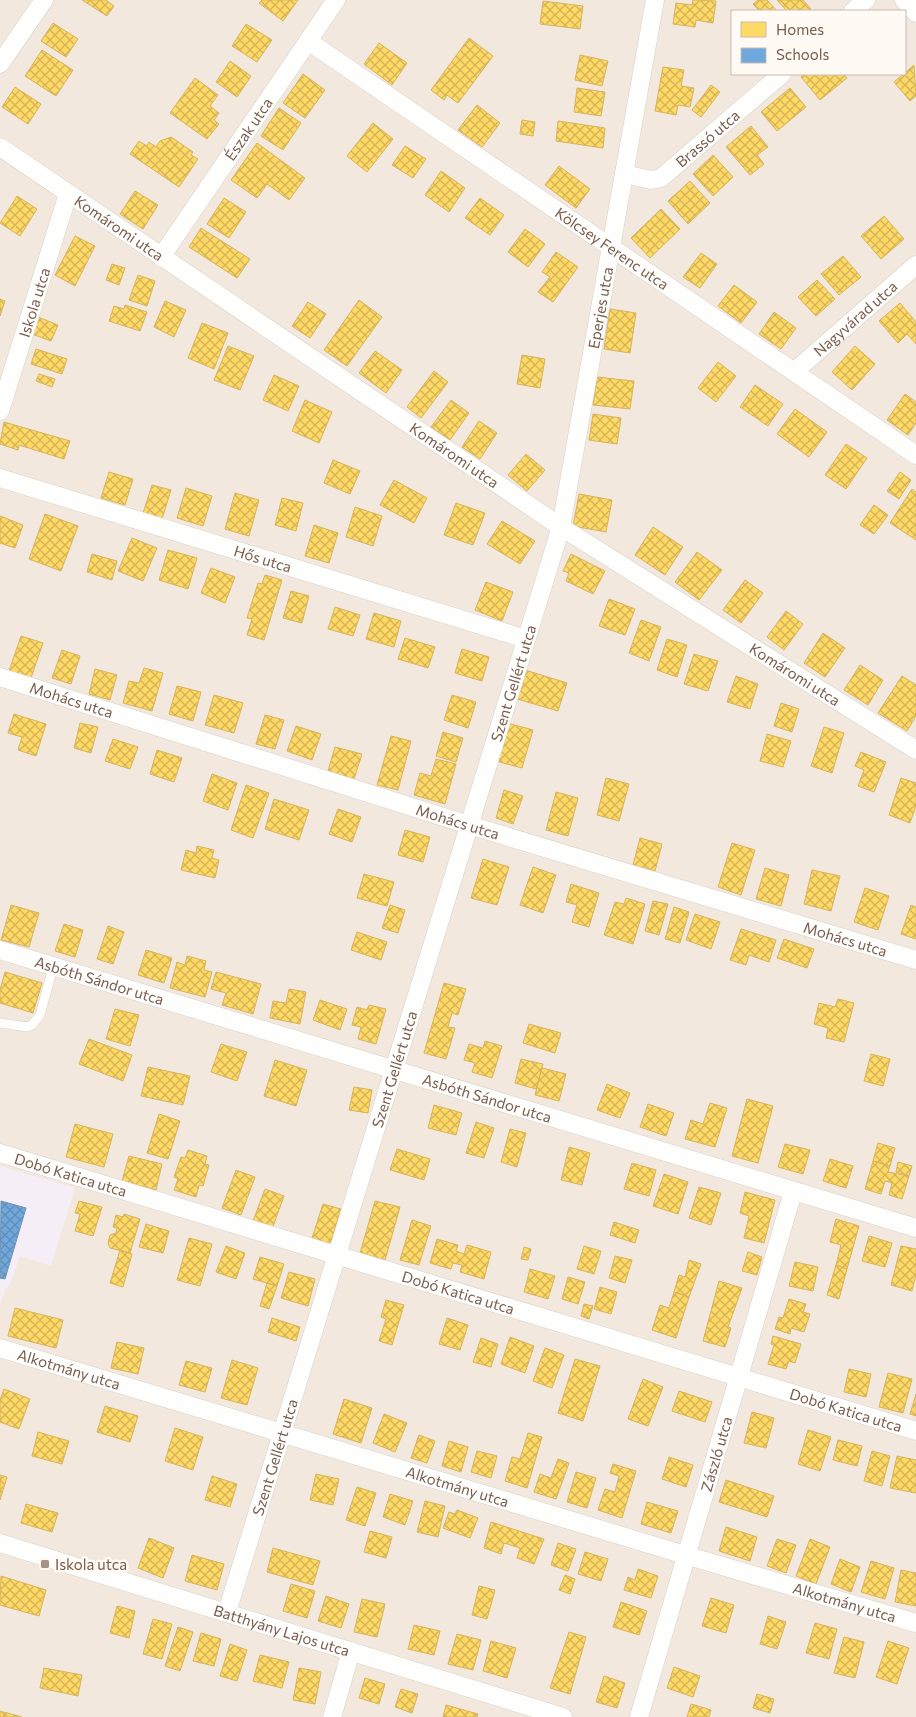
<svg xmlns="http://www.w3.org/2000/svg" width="916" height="1717" viewBox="0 0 916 1717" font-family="Commissioner,sans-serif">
<defs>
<pattern id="homes-cross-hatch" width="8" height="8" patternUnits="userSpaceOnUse" patternTransform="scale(1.25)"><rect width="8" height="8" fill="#ffd966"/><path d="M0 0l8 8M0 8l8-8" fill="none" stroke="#d3b356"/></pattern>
<pattern id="schools-cross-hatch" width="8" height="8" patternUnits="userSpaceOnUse" patternTransform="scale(1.25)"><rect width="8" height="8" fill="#6fa8dc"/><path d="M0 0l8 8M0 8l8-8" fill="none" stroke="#608cb5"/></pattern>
</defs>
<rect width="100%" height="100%" fill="#f9f5f0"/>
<path fill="#f2e8de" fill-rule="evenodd" d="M0 0H916V1717H0ZM732 11H905V74H732Z"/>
<path fill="#f6eef6" d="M0 1166 75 1188 51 1266 20 1256 11 1282 5 1290 0 1305Z"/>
<path fill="url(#homes-cross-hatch)" stroke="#d7b45e" d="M82 0H106L114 6 107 16Z
M262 0H298L283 21 259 3Z
M693 0 716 1 713 23 696 20 695 27 673 24 676 3 692 5Z
M758 0H767L777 11H759L753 4Z
M777 0H803L811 9 809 11H787Z
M543 1 583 6 580 29 540 24Z
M53 23 78 39 66 57 41 41Z
M246 24 272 40 257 62 232 46Z
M469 38 493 56 458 103 447 95 444 100 431 90Z
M379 43 407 63 392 85 364 64Z
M42 50 73 70 56 96 25 76Z
M580 55 608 61 602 86 575 80Z
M230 61 251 76 237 97 216 82Z
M914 65 916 96 910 101 894 82Z
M663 67 684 70 681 86 694 88 690 107 678 105 676 115 655 111Z
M303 74 325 90 305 118 283 103Z
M805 74H844L847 78 820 100 801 77Z
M195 78 218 95 210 106 219 113 214 120 219 124 207 139 170 113Z
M711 85 720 92 701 117 692 110Z
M15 87 41 104 28 124 2 107Z
M577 88 605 92 601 116 574 112Z
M790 88 806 107 777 131 761 112Z
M477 105 500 123 482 147 458 130Z
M279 108 301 123 283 150 261 136Z
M522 120 535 122 533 136 520 134Z
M558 121 605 128 603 148 556 141Z
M373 123 393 139 367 172 347 156Z
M751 126 768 147 757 155 764 164 750 175 726 147Z
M171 137 193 152 191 155 198 159 179 187 130 154 139 141 147 146 149 142 156 147 160 141Z
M257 143 305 178 289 200 267 184 257 198 231 180Z
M405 146 426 159 413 178 392 165Z
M713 155 733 177 713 196 693 174Z
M559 166 590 189 576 208 545 185Z
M441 171 465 188 449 212 425 195Z
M690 181 710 203 688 224 668 201Z
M135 191 158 205 143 229 120 214Z
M17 196 37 209 20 236 0 223Z
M224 198 246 212 229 238 207 224Z
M480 198 504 215 490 235 465 218Z
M661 209 680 229 650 258 631 238Z
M884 216 904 239 881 259 861 236Z
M201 228 250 259 237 278 189 247Z
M525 229 545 244 528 267 508 252Z
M75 236 95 246 75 286 55 275Z
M556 252 578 267 553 302 538 292 550 277 542 272Z
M701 253 717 264 700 288 683 277Z
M843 256 861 277 839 295 821 274Z
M112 264 125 268 119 285 106 280Z
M138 275 155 281 147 306 129 300Z
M817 280 835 299 816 316 798 297Z
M734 285 757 302 741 323 718 306Z
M0 299 5 301 0 316Z
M359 300 382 317 347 366 324 350Z
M165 301 186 310 174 337 154 327Z
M308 302 326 314 310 338 292 326Z
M900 303 916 322V344L907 334 898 343 879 321Z
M125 305 147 312 140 331 109 321 114 306 124 309Z
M610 309 636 313 630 353 604 349Z
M774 312 796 328 781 349 759 334Z
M38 317 58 325 51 341 32 334Z
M202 323 228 333 214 369 188 358Z
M228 346 254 356 240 390 214 380Z
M855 346 875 364 852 390 832 372Z
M36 349 67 359 62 374 31 364Z
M375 351 402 370 386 393 359 373Z
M522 355 545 359 540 388 517 384Z
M718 362 736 376 716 402 698 388Z
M434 371 448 382 421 418 407 407Z
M39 374 55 379 52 387 36 381Z
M274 375 299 386 288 411 263 400Z
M597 377 634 381 630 409 593 405Z
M755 385 783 404 768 426 740 407Z
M905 394 916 402V423L908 435 887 420Z
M305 400 332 412 319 443 292 431Z
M451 400 469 413 450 440 431 427Z
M795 409 827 432 809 457 777 434Z
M593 414 621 418 617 444 589 440Z
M479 421 497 433 480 459 462 447Z
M4 422 70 441 64 459 19 445 18 450 0 444Z
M846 444 867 458 846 489 825 475Z
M526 454 545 470 527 491 508 475Z
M333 460 360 471 350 494 324 483Z
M109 472 133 479 125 505 101 498Z
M900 472 911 480 899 499 887 491Z
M394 480 427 498 414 523 380 505Z
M152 485 171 490 162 519 143 513Z
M186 488 212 496 203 526 177 518Z
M912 489 916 492V540L890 523Z
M235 493 259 500 249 536 225 529Z
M579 494 612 500 606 532 573 526Z
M282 498 303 503 296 531 275 525Z
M456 503 485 513 473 545 444 535Z
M874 505 888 515 874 534 860 525Z
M355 507 382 516 373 546 346 537Z
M45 514 78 526 61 571 29 559Z
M0 516 23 525 15 548 0 543Z
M502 521 535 541 520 564 487 544Z
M314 525 338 533 329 563 305 556Z
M653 527 683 547 665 575 635 555Z
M132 538 157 548 143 581 118 571Z
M168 550 197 558 188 589 159 580Z
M697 552 722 570 699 600 675 582Z
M92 554 117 561 112 580 87 572Z
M571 554 605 571 593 594 566 581 569 573 563 571Z
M211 568 235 577 225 603 201 593Z
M265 575 282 580 264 640 247 635 252 619 247 618 258 583 262 584Z
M745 580 763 593 741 623 723 610Z
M486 582 513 592 502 621 475 610Z
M291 591 309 596 302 623 283 618Z
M609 599 635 609 625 635 599 626Z
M335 607 360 615 353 636 328 629Z
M786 611 803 624 784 650 767 637Z
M374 613 401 621 394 647 366 639Z
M641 620 661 627 649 661 629 653Z
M823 633 845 648 825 677 804 663Z
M21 636 43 643 31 678 9 671Z
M405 638 435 647 428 668 398 659Z
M667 639 687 645 677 677 657 670Z
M462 649 489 657 482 681 455 673Z
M62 650 80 656 71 684 52 678Z
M694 654 718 661 708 691 684 684Z
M860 665 883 680 868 705 844 690Z
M144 668 163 673 152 711 123 703 129 681 139 683Z
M95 669 117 675 110 700 89 694Z
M525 670 567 683 558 711 517 699Z
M736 676 758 684 750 709 727 702Z
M902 676 916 685V716L907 731 878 713Z
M177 686 201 692 193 721 169 714Z
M214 695 243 703 234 733 205 725Z
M452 695 476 702 468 728 444 720Z
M781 703 799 709 792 732 774 726Z
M14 714 46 724 36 756 18 750 22 737 8 733Z
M265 715 284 720 275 749 256 744Z
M80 723 98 727 91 753 74 748Z
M507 723 533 730 522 768 496 761Z
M296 726 321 734 312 760 287 751Z
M824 727 844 733 832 773 811 766Z
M443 732 463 738 456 762 436 756Z
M767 734 791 741 783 767 760 761Z
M391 736 411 741 398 790 377 785Z
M113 739 138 747 130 769 105 761Z
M335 747 362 754 354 779 328 771Z
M157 750 182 758 174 782 150 774Z
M861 752 886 762 874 792 858 786 864 770 855 766Z
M436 759 456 764 445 804 414 795 420 773 431 776Z
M212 774 237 783 228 810 203 801Z
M606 778 629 784 619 821 597 815Z
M901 778 916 783V806L910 823 889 815Z
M246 785 269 793 253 838 231 830Z
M504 790 523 796 513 824 496 818Z
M556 792 578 798 568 836 546 830Z
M274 799 309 810 299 840 265 829Z
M338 809 361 817 352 842 329 834Z
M405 830 430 837 423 862 398 855Z
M640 838 662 844 655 871 633 865Z
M732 843 755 850 741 895 718 887Z
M197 846 214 850 212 858 219 860 215 878 181 870 186 850 196 853Z
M483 859 509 867 497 905 471 898Z
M533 867 556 875 543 913 520 905Z
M765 868 789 875 781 906 756 899Z
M812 870 840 876 831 911 804 904Z
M364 874 394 882 387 906 357 898Z
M571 884 599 893 589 927 572 922 577 905 566 902Z
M865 888 889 896 878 930 854 922Z
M626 898 645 904 633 944 604 935 615 902 624 904Z
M653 901 668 904 659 935 645 931Z
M11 905 39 913 29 947 1 940Z
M390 905 405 910 398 933 382 928Z
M911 905 916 907V939L901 934Z
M674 907 689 912 680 943 665 939Z
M695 914 720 922 711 949 686 940Z
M64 924 83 930 75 957 55 951Z
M108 926 124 932 113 964 97 959Z
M741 929 776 940 769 962 749 955 746 965 730 960Z
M357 932 387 942 381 960 351 950Z
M784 939 814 949 807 968 777 958Z
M146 950 172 958 164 983 138 975Z
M187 956 206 961 204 970 212 972 205 997 170 988 177 962 185 965Z
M5 972 42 983 33 1013 0 1003V990Z
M216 972 261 984 253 1014 222 1005 226 993 211 989Z
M444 983 466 989 458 1015 452 1013 448 1027 455 1028 446 1059 424 1053Z
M289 989 306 992 300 1024 270 1018 273 1001 286 1003Z
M838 999 854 1003 844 1042 826 1038 828 1028 814 1024 819 1003 835 1007Z
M320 1000 347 1009 340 1030 313 1020Z
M369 1005 386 1009 376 1044 358 1039 361 1027 352 1025 357 1007 367 1010Z
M115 1009 139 1015 130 1046 106 1039Z
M529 1024 561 1033 555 1053 523 1043Z
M89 1039 132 1055 123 1081 79 1064Z
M485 1041 502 1046 492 1078 472 1072 475 1063 464 1060 469 1044 483 1048Z
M221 1044 247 1052 237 1081 211 1072Z
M871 1054 890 1059 883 1086 864 1081Z
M521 1059 543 1064 536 1089 515 1083Z
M275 1060 307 1070 296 1106 264 1096Z
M148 1067 190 1076 183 1105 141 1096Z
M542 1068 566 1074 559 1101 535 1095Z
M607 1084 630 1093 620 1118 597 1110Z
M354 1087 372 1090 368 1113 349 1110Z
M747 1099 773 1106 758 1163 732 1156Z
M710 1103 727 1108 715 1147 685 1139 691 1120 703 1124Z
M648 1104 674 1113 666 1136 640 1127Z
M434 1105 462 1113 456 1135 428 1128Z
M159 1114 180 1121 168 1159 147 1153Z
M476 1122 494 1128 484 1158 466 1153Z
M75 1124 113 1134 104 1167 66 1157Z
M510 1129 526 1133 517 1167 501 1162Z
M878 1143 895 1148 890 1166 873 1161Z
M785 1144 810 1150 803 1174 778 1167Z
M569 1147 590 1153 582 1185 561 1180Z
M397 1149 430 1159 424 1180 390 1170Z
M188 1150 207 1156 205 1164 209 1165 203 1186 199 1185 196 1197 174 1190 178 1179 174 1177 181 1157 185 1158Z
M129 1156 162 1164 156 1190 122 1181Z
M830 1159 853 1166 846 1188 823 1181Z
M873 1161 890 1166 888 1172 909 1176 902 1199 889 1195 892 1183 885 1181 881 1194 865 1189Z
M898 1162 912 1166 909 1176 896 1172Z
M632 1163 656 1170 649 1196 624 1189Z
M236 1170 255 1177 241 1215 222 1208Z
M664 1174 688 1182 678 1214 653 1206Z
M699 1187 721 1193 711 1225 689 1218Z
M265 1189 284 1196 272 1229 253 1221Z
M745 1192 775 1200 764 1243 744 1238 749 1216 740 1213Z
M79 1201 102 1207 93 1236 75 1231 80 1214 75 1213Z
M375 1201 400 1207 385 1260 360 1253Z
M323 1204 341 1209 330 1244 312 1238Z
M124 1214 140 1219 130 1253 110 1248 108 1243 110 1235 116 1233 117 1228 113 1227 116 1215 123 1217Z
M836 1219 859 1226 847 1269 836 1265 841 1245 830 1242Z
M412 1220 431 1226 419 1265 400 1260Z
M614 1222 639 1230 635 1243 610 1235Z
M146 1224 169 1231 163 1253 139 1247Z
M869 1236 892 1243 885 1267 862 1261Z
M189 1238 212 1244 200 1286 177 1280Z
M437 1239 458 1245 456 1251 464 1254 467 1245 491 1252 484 1279 460 1272 462 1265 453 1263 451 1269 430 1263Z
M226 1246 245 1253 236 1279 216 1272Z
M584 1246 601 1251 594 1274 577 1269Z
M901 1246 916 1249V1275L912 1291 891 1285Z
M524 1247 531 1249 528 1260 521 1259Z
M120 1250 132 1254 123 1287 110 1283Z
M748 1252 762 1257 757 1275 742 1271Z
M615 1256 632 1260 625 1283 609 1278Z
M260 1257 284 1264 277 1286 253 1279Z
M689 1260 701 1264 689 1297 674 1292 679 1275 685 1277Z
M795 1262 818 1267 813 1291 789 1286Z
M836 1265 847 1269 839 1299 827 1295Z
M530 1269 555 1276 548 1299 524 1292Z
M289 1272 315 1279 308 1306 281 1298Z
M568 1277 585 1282 578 1304 562 1299Z
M719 1281 742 1288 728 1327 731 1328 725 1347 703 1341Z
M267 1283 277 1286 269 1309 260 1306Z
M600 1287 617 1292 611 1314 594 1309Z
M674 1292 689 1297 676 1338 652 1330 660 1305 669 1308Z
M789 1299 806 1304 803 1312 810 1314 804 1332 791 1328 790 1334 775 1329 779 1317 783 1318Z
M386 1300 404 1305 392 1345 379 1341 386 1319 381 1317Z
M584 1304 593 1306 589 1319 581 1316Z
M15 1308 63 1320 56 1348 8 1336Z
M272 1318 300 1327 296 1341 268 1332Z
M447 1318 468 1325 460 1350 439 1344Z
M773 1336 801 1344 795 1363 789 1361 786 1369 768 1364 774 1345 771 1344Z
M510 1337 534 1346 525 1373 501 1364Z
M481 1338 498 1344 491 1367 473 1362Z
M117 1342 144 1348 138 1374 111 1368Z
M545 1348 564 1355 552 1388 533 1381Z
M575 1359 600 1366 583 1421 558 1413Z
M232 1360 258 1368 247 1405 221 1398Z
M186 1361 212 1368 205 1392 179 1385Z
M849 1369 871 1374 866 1397 844 1392Z
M888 1373 912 1379 903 1413 879 1407Z
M643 1379 663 1387 648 1426 628 1419Z
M4 1389 30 1399 19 1429 0 1422V1400Z
M679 1391 712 1402 705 1422 672 1411Z
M916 1394V1416L910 1414Z
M344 1399 372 1408 361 1443 333 1434Z
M105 1406 138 1416 130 1442 97 1432Z
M752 1412 774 1418 766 1448 744 1443Z
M384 1414 407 1423 395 1452 373 1443Z
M175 1428 203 1437 193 1470 165 1461Z
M808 1430 831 1437 820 1471 798 1464Z
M38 1432 69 1441 62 1464 32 1456Z
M528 1433 542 1437 527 1488 505 1481 512 1457 520 1459Z
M419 1435 435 1441 427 1463 411 1458Z
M838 1440 862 1446 857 1466 833 1460Z
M449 1441 468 1447 461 1472 442 1466Z
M477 1451 497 1456 491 1478 471 1472Z
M872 1451 890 1456 882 1486 864 1481Z
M897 1456 916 1460V1493L890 1488Z
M669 1457 693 1465 686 1487 662 1479Z
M558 1459 569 1463 556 1499 534 1492 540 1474 551 1478Z
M613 1464 636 1471 622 1518 598 1510 605 1489 615 1492 619 1476 610 1473Z
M576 1472 596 1478 587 1508 567 1502Z
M316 1474 339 1479 333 1505 310 1500Z
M0 1475 7 1477 0 1500Z
M212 1476 237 1484 230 1507 205 1500Z
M726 1480 774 1496 767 1517 719 1502Z
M357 1487 376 1493 365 1526 346 1520Z
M390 1494 413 1501 405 1525 383 1517Z
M425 1501 445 1506 438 1537 417 1532Z
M647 1502 678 1511 671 1533 641 1524Z
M26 1504 58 1513 52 1532 21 1523Z
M457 1510 478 1518 470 1538 443 1528 449 1512 455 1514Z
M491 1522 544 1539 534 1564 517 1558 520 1548 504 1543 501 1554 484 1548Z
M726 1527 757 1537 750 1561 719 1551Z
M370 1531 392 1537 386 1558 364 1552Z
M149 1538 174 1548 163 1578 138 1568Z
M777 1539 796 1545 786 1573 767 1566Z
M810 1539 830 1547 816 1584 796 1576Z
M558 1543 576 1549 568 1571 551 1565Z
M273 1548 320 1561 313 1585 267 1572Z
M585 1552 608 1559 601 1581 578 1574Z
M192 1555 224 1564 217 1590 185 1581Z
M840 1559 860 1567 851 1592 831 1584Z
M871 1561 894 1568 885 1599 861 1592Z
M638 1569 658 1576 651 1598 624 1590 628 1577 635 1580Z
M901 1570 916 1573V1606L895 1602Z
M565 1575 575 1579 570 1594 559 1590Z
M1 1576 46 1590 39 1616 0 1605Z
M291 1584 315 1591 307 1618 283 1611Z
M479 1586 495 1590 487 1619 472 1615Z
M326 1596 349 1604 341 1628 318 1621Z
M711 1598 734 1605 726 1633 702 1626Z
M362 1599 385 1604 377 1637 354 1632Z
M621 1602 647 1611 639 1635 613 1627Z
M117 1606 135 1611 129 1638 110 1633Z
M768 1616 786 1622 777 1649 760 1644Z
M153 1619 172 1624 162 1659 143 1654Z
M815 1623 837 1629 829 1659 806 1653Z
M414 1625 440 1631 434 1655 408 1649Z
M178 1627 193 1632 180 1671 165 1666Z
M569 1632 586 1637 570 1694 550 1688Z
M201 1633 221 1639 214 1666 193 1661Z
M457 1634 481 1640 473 1670 448 1664Z
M844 1637 864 1642 855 1678 834 1673Z
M491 1641 516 1648 507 1678 483 1671Z
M888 1641 909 1648 897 1684 876 1677Z
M230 1644 247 1650 237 1681 220 1676Z
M260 1655 289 1662 282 1688 253 1681Z
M674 1667 700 1676 693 1697 667 1688Z
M44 1668 82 1675 78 1696 40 1688Z
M299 1668 321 1672 315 1704 293 1700Z
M604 1676 625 1683 617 1708 596 1702Z
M365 1678 385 1684 379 1704 359 1698Z
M401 1689 418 1694 412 1713 395 1707Z
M757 1694 774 1699 770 1713 753 1708Z
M691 1704 711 1710 709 1717H687Z
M446 1705 478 1714 477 1717H443Z
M0 1711 22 1717H0Z"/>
<path fill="url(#schools-cross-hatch)" stroke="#7291b1" d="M1 1201 26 1208 5 1279 0 1278Z"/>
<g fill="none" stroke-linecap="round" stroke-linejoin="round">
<g stroke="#d7d1cb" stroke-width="10">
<path id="service" d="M0 1023 27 1027 32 1025 40 1015 54 964"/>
</g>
<g stroke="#d7d1cb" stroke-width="19">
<g id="minor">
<path d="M904 0 916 13"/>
<path d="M853 11 866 0"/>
<path id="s1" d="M308 41 916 455"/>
<path d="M0 64 44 0"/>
<path id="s2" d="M0 147 561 527 916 750"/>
<path id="s3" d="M624 174 651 180 661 178 782 74"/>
<path id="s4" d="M161 257 336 0"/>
<path id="s5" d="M795 371 916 265"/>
<path id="s6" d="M0 411 68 194"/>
<path id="s7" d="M0 478 526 639"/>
<path id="s8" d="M0 677 469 825 916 960"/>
<path id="s9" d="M0 950 916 1228"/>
<path id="s10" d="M0 1153 916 1431"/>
<path id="s11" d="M0 1348 685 1555 916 1623"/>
<path id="s12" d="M0 1543 563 1717"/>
<path id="s13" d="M227 1612 561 527 655 0"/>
<path d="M332 1717 351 1651"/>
<path id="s14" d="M639 1717 793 1192"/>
</g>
</g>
<use href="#service" stroke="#fefefd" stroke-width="9"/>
<use href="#minor" stroke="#fefefd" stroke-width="18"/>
</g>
<rect fill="#a69286" stroke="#fffaf3" stroke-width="2" x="40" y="1559" width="10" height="10" rx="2.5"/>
<g text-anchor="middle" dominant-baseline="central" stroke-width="5" stroke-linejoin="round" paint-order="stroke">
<g font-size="15" fill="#7a5c4d" stroke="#fffaf3">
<text stroke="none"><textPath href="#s4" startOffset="155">Észak utca</textPath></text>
<text stroke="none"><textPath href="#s3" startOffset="99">Brassó utca</textPath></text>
<text stroke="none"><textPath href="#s2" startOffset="144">Komáromi utca</textPath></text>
<text stroke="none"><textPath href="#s1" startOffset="368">Kölcsey Ferenc utca</textPath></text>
<text stroke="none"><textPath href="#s6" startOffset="114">Iskola utca</textPath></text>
<text stroke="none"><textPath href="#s13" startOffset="1358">Eperjes utca</textPath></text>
<text stroke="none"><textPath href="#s5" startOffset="80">Nagyvárad utca</textPath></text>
<text stroke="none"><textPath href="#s2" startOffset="549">Komáromi utca</textPath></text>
<text stroke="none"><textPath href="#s7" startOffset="275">Hős utca</textPath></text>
<text stroke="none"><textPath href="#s2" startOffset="954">Komáromi utca</textPath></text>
<text stroke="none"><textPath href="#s13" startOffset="972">Szent Gellért utca</textPath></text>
<text stroke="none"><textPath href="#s8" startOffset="75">Mohács utca</textPath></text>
<text stroke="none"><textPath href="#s8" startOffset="480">Mohács utca</textPath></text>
<text stroke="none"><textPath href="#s8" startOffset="885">Mohács utca</textPath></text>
<text stroke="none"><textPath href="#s9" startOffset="104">Asbóth Sándor utca</textPath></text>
<text stroke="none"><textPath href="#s13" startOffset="568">Szent Gellért utca</textPath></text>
<text stroke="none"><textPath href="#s9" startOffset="509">Asbóth Sándor utca</textPath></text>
<text stroke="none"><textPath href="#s10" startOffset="74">Dobó Katica utca</textPath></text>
<text stroke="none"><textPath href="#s10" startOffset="479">Dobó Katica utca</textPath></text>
<text stroke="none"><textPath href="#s11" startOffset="72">Alkotmány utca</textPath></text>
<text stroke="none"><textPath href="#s10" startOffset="884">Dobó Katica utca</textPath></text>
<text stroke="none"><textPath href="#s14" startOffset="274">Zászló utca</textPath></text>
<text stroke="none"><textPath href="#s13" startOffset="162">Szent Gellért utca</textPath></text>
<text stroke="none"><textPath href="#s11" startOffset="478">Alkotmány utca</textPath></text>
<text stroke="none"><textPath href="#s11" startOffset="882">Alkotmány utca</textPath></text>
<text stroke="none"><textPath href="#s12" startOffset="295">Batthyány Lajos utca</textPath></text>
</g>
<g font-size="15" fill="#7a5c4d" stroke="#fffaf3" text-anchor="start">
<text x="55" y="1564">Iskola utca</text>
</g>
</g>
<rect x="731" y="10" width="175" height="65" fill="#fffaf3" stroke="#cabbb1"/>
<rect x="741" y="22" width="25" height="15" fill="#ffd966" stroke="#cabbb1"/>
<text x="776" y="35" font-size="15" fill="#7a5c4d">Homes</text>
<rect x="741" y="48" width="25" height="15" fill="#6fa8dc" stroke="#cabbb1"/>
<text x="776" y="60" font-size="15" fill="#7a5c4d">Schools</text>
</svg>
